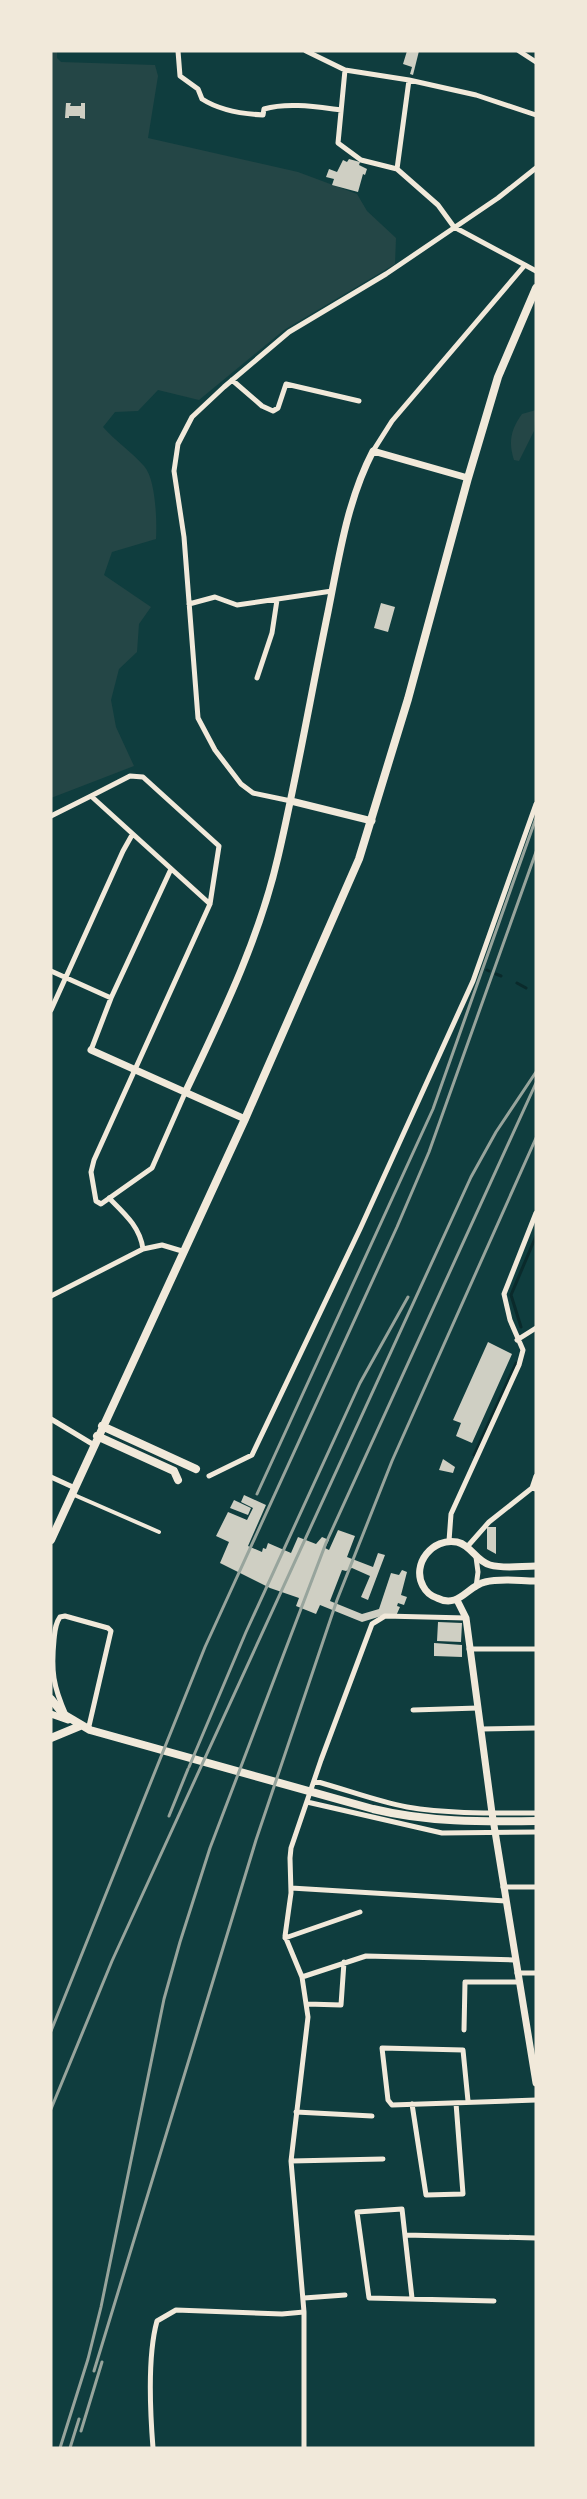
<svg xmlns="http://www.w3.org/2000/svg" width="587" height="2499" viewBox="0 0 587 2499" font-family="'Times New Roman',serif">
<rect width="100%" height="100%" fill="#0f3d3e"/>
<path fill="#244646" d="M51 51H57V58L61 62 155 65 158 76 148 138 298 172 357 194 367 211 396 238 395 264 284 330 199 400 158 390 138 411 115 412 103 427C115 441 132 452 144 466 156 479 157 522 156 539L112 552 104 575 151 607 139 624 137 652 119 669 111 700 116 727 134 766 51 798Z
M536 410 534 431 519 461 514 460C508 442 511 429 522 414Z"/>
<g fill="none" stroke-linecap="round" stroke-linejoin="round">
<path stroke="#0a2a2b" stroke-width="3" d="M487 970 489 971
M496 974 501 976
M517 983 526 988
M521 1327 511 1295 536 1236
M474 1455 516 1363"/>
</g>
<path fill="#cfcfc3" d="M407 51H419L413 75 410 74 412 67 403 64Z
M66 103H71L70 106H81V103H85V119L80 118V116H69V118H65Z
M349 159 360 162 359 165 367 169 365 175 363 174 358 192 332 185 334 179 326 177 329 169 337 172 343 160 347 162Z
M381 603 395 607 388 632 374 628Z
M488 1342 512 1354 472 1443 456 1436 461 1423 453 1420Z
M443 1459 455 1467 453 1473 439 1470Z
M244 1495 266 1505 248 1546 262 1552 263 1548 266 1549 268 1543 291 1553 298 1537 316 1544 322 1537 329 1540 325 1548 329 1550 338 1530 355 1536 347 1557 373 1567 378 1553 385 1555 368 1600 361 1597 370 1576 352 1568 346 1571 342 1570 330 1601 362 1614 379 1609 391 1573 399 1575 402 1570 407 1572 401 1595 407 1597 404 1605 398 1603 397 1606 400 1607 396 1616 388 1614 362 1622 320 1605 316 1614 296 1606 299 1598 270 1588 220 1563 229 1542 216 1536 228 1512 247 1520 253 1508 241 1502Z
M234 1500 251 1508 248 1515 230 1508Z
M487 1527H496V1554L487 1549Z
M438 1622 462 1623 461 1642 437 1641Z
M434 1643 462 1645V1657L434 1656Z"/>
<g fill="none" stroke-linecap="round" stroke-linejoin="round">
<path stroke="#f1e9da" stroke-width="4" d="M72 1494 159 1532"/>
<path stroke="#f1e9da" stroke-width="5" d="M178 51 180 76 198 89 202 99C219 110 243 114 263 115L264 109C288 102 317 107 341 110
M306 51 345 70 409 80 476 95 536 115
M519 51 536 62
M345 70 338 143 361 160 397 169
M409 80 397 169 438 205 454 227 525 265
M232 380 262 406 273 411 278 408 286 384 359 401
M373 451 392 421 525 265 536 271
M189 604 215 597 237 605 332 591
M257 678 272 633 277 600
M291 801 253 793 241 784 215 750 198 718 184 537 174 471 178 444 192 417 224 387 289 332 386 274 498 198 536 168
M51 816 91 796
M51 971 111 998
M51 1010 123 851 132 835
M91 1050 111 998 171 869
M185 1093 152 1168 101 1204 96 1201 91 1172 94 1160 210 904 219 846 143 777 130 776 91 796 210 904
M109 1198C125 1214 140 1227 143 1249
M51 1296 143 1249 162 1245 182 1251
M517 1340 536 1328
M51 1419 94 1445
M209 1476 252 1455 360 1229 473 981 536 804
M51 1477 75 1488
M532 1488 536 1476
M449 1541 451 1514 519 1365 523 1350 510 1320 504 1294 536 1213
M467 1547 489 1522 532 1488 536 1489
M476 1587 478 1572 476 1557
M469 1649H536
M413 1710 478 1708
M66 1715C53 1686 51 1671 54 1640 55 1631 55 1624 60 1617L65 1616 108 1628 111 1631 89 1726
M481 1729 536 1728
M314 1781C345 1789 375 1801 407 1807 449 1814 493 1813 536 1813
M307 1802 442 1833 536 1832
M503 1887H536
M291 1888 506 1901
M285 1938 360 1912
M517 1973H536
M302 1977 366 1956 515 1960
M307 2004 341 2005 344 1962
M464 2030 465 1982H519
M468 2101 463 2050 382 2048 388 2100 392 2105 536 2100
M412 2104 426 2195 463 2194 456 2103
M296 2112 372 2116
M291 2161 383 2159
M405 2235 536 2238
M304 2298 345 2295
M412 2298 402 2209 357 2212 369 2298 494 2301
M153 2448C150 2410 147 2357 157 2321L176 2310 282 2314 304 2312 291 2161 308 2017 302 1977 285 1936 291 1893 290 1858 291 1848 321 1760 372 1624 385 1616 466 1618
M304 2448V2312"/>
<path stroke="#f1e9da" stroke-width="7" d="M291 801 372 821
M91 1050 245 1119
M185 1093C221 1017 259 940 278 857 297 776 311 694 328 612 339 557 347 501 373 451L468 478
M536 1566C521 1566 504 1569 490 1565 476 1561 471 1545 457 1542 433 1537 411 1564 423 1586 426 1592 431 1596 437 1598 459 1609 467 1586 485 1582 501 1578 520 1581 536 1581
M457 1600 466 1618 492 1813 536 2083
M51 1714 68 1720"/>
<path stroke="#f1e9da" stroke-width="8" d="M102 1426 196 1469
M97 1436 174 1471 178 1480
M51 1540 245 1119 359 859 408 699 468 478 498 377 536 288
M51 1699 63 1714 90 1730 373 1809C427 1822 481 1822 536 1821
M51 1738 80 1726"/>
<path stroke="#97a49c" stroke-width="3" d="M257 1494 433 1109 536 818
M189 1767 246 1632 360 1383 408 1297
M169 1816 188 1769
M51 2031 205 1647 397 1227 429 1152 536 852
M51 2109 112 1961 471 1177 496 1132 536 1072
M94 2371 256 1840 337 1600 392 1461 536 1138
M81 2431 102 2362
M60 2448 88 2359 101 2307 164 1999 180 1942 210 1848 326 1543 536 1083
M70 2448 79 2419"/>
</g>
<rect width="587" height="2499" fill="none" stroke="#f1e9da" stroke-width="105"/>
</svg>
